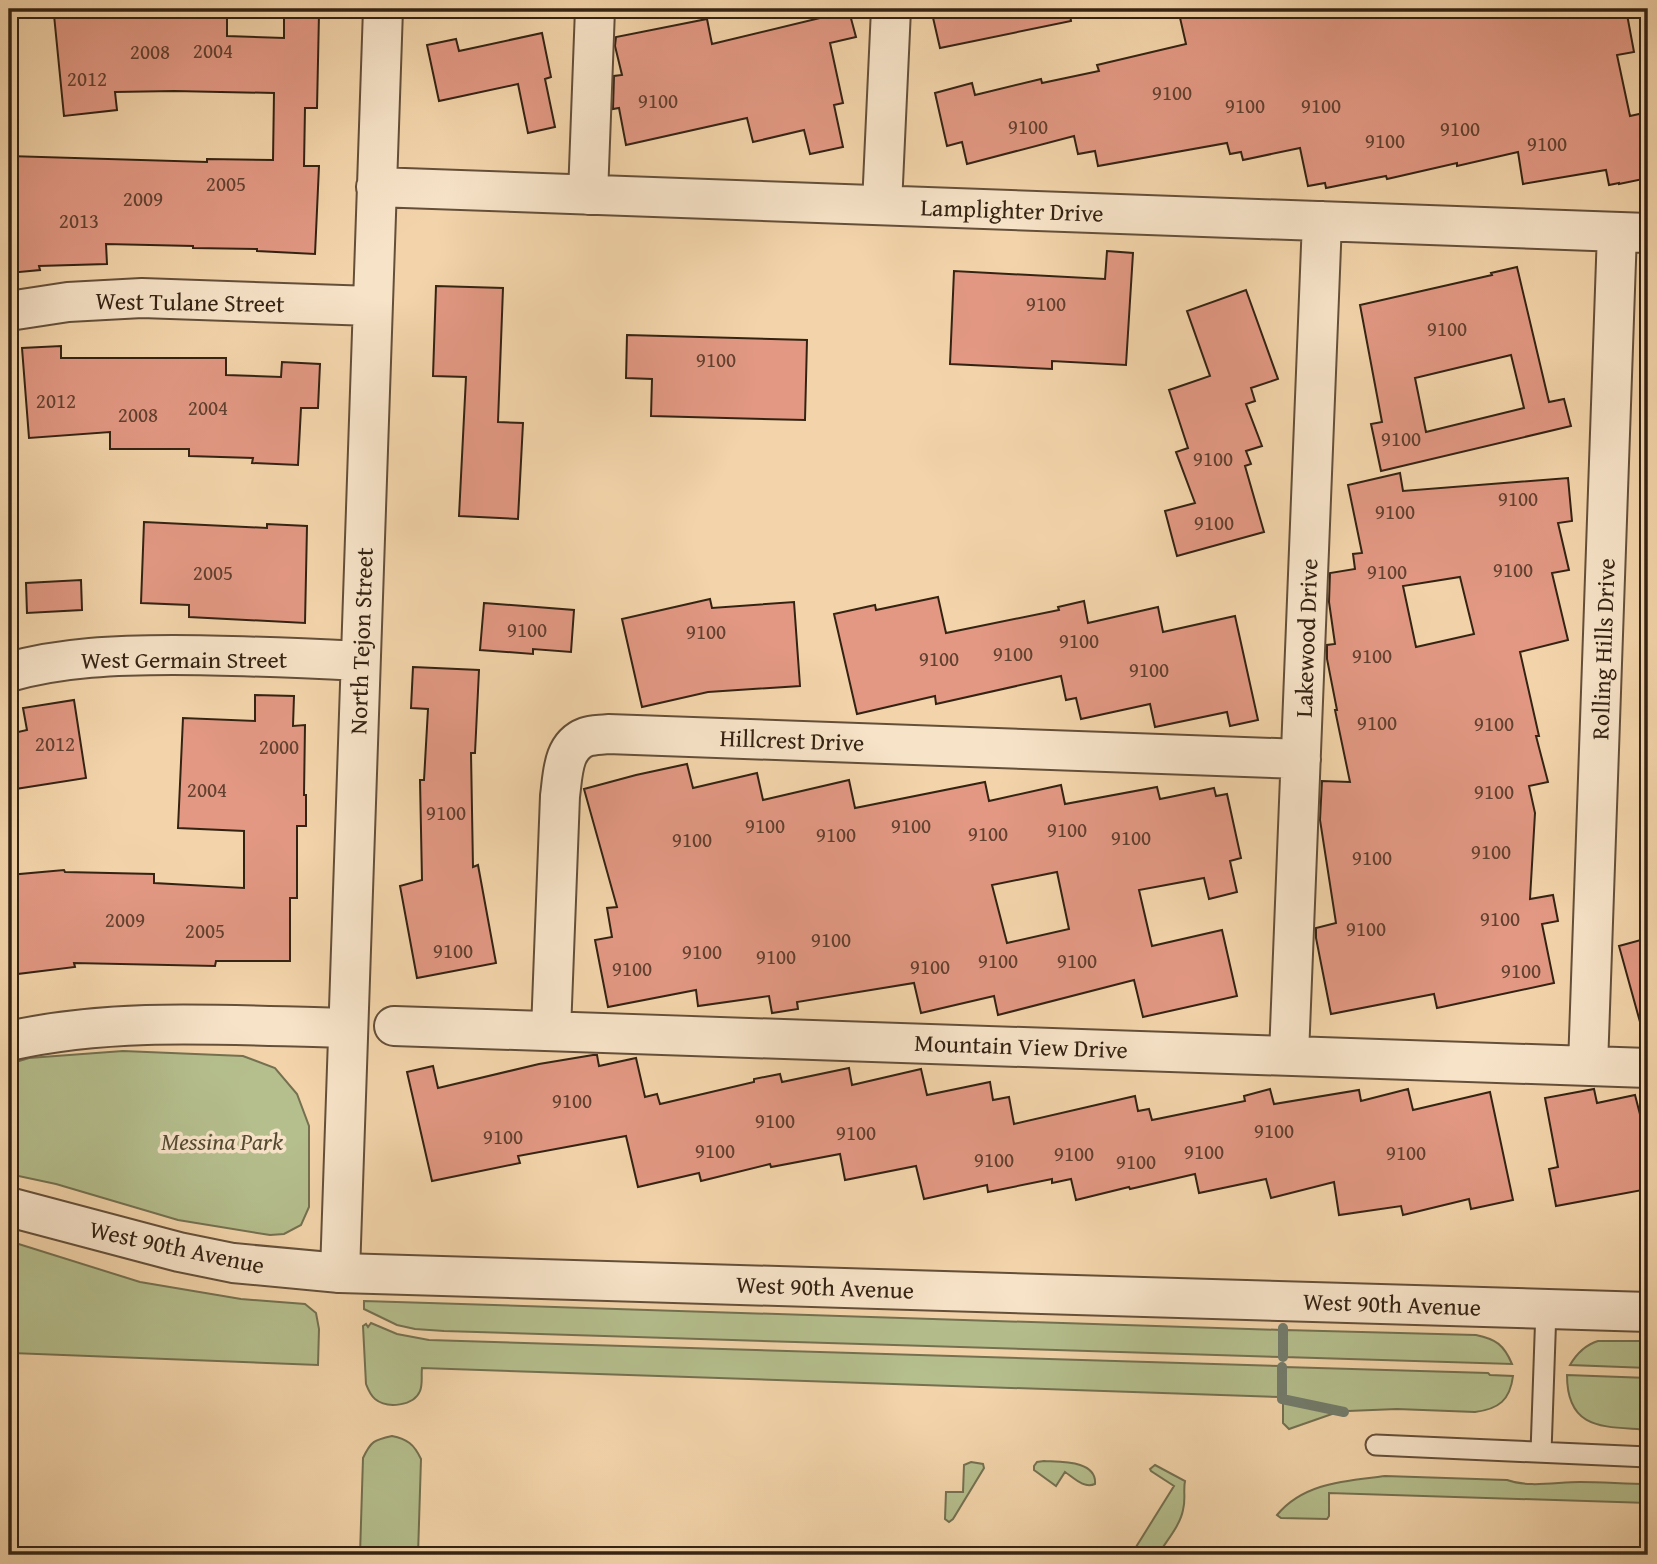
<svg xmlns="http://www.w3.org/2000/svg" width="1657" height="1564" viewBox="0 0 1657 1564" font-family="'Gentium Book Plus',serif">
<rect width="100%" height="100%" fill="#f3d4aa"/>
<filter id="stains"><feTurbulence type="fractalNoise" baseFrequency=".00286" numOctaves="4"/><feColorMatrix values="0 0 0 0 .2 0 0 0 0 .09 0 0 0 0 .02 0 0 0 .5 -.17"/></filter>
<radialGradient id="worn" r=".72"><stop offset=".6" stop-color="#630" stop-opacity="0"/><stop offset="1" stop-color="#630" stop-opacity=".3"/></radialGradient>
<path fill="#b5be8d" stroke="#747050" stroke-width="2" d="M123 1051 243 1056 275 1068 297 1094 309 1126V1207L301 1225 284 1234 270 1235 178 1220 56 1184 9 1174V1064L29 1058Z
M9 1241 140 1282 241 1299 305 1304 316 1313 319 1329 318 1365 12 1353 9 1436Z
M364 1301 1282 1330 1281 1357 444 1331 415 1329 397 1325 364 1309Z
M371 1323 397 1334 429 1340 1280 1366 1279 1397 422 1368C421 1375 423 1384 420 1391 414 1406 387 1409 375 1399 370 1395 368 1389 366 1384L363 1326 366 1324 368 1327Z
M1285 1330 1476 1335C1496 1339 1504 1345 1512 1364L1284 1357Z
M1598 1341H1648V1368L1570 1365C1577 1353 1585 1345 1598 1341Z
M1284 1367 1488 1373 1490 1375 1513 1376C1510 1400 1499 1409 1475 1412L1397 1409 1348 1411 1284 1397Z
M1567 1375 1648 1378V1430C1606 1426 1567 1432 1567 1375Z
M1283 1402 1335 1413 1289 1429 1283 1423Z
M392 1436C407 1439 414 1444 421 1459L418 1555H360L363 1458C371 1441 374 1440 392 1436Z
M1044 1461C1060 1462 1097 1460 1095 1484 1084 1489 1074 1478 1065 1472L1056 1486 1034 1470V1466L1037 1462Z
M971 1462 983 1464 984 1468 953 1519 949 1522 945 1519 946 1492H963L964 1465Z
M1155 1465 1185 1481C1183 1491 1186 1499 1183 1510 1180 1526 1166 1541 1158 1555H1131L1174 1486 1151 1471 1150 1469Z
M1385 1476 1507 1480C1529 1488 1557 1482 1580 1482 1603 1482 1626 1484 1648 1484V1503L1329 1493V1516L1327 1519 1281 1518 1277 1515C1304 1482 1347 1481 1385 1476Z"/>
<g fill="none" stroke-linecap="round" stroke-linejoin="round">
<path stroke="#727c6c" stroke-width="10" d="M1283 1357V1328
M1282 1367V1399L1344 1412"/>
</g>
<path fill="#e29883" stroke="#342313" stroke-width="2" fill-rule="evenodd" d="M119 9H227V36L284 38V14H319L317 108H305L304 166H319L315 254 257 251V249L193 248V246L106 244 107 264 39 266 40 270 9 273V156L207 162V159L273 160 274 93 174 91 115 92 117 110 64 116 54 15Z
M931 9H1069L1071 21 940 48Z
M1178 9H1626L1634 52 1617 55 1630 116 1648 112V178L1619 184V183L1609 185 1606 170 1523 184 1518 152 1457 166V163L1387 179 1386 176 1326 188 1325 183 1308 186 1300 148 1243 160 1241 152 1230 154 1227 143 1098 166 1095 151 1078 154 1074 136 967 164 962 142 947 146 935 93 972 83 975 95 1041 79 1042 83 1099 71 1097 65 1186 44Z
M849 11 856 37 830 43 843 103 834 105 843 147 810 154 804 130 753 142 747 118 626 145 619 108 613 109 614 76 622 75 615 46 616 37 707 19 712 44Z
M542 33 551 77 545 79 555 127 528 133 518 84 439 101 427 45 456 39 459 51Z
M1107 251 1133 253 1126 365 1052 361V369L950 364 954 271 1105 279Z
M1517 267 1549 402 1564 399 1571 426 1381 471 1371 424 1382 422 1360 305 1492 275 1491 273ZM1511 355 1524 408 1426 432 1415 378Z
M436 286 503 288 498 422 523 423 518 519 459 516 466 377 433 376Z
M1246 290 1278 379 1251 388 1255 401 1246 404 1262 446 1246 451 1251 464 1245 466 1264 532 1177 556 1165 511 1195 503 1176 452 1188 448 1169 390 1210 376 1187 311Z
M627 335 807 340 805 420 651 416 652 379 626 378Z
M61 346V358H226V375L281 377 282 362 320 364 318 408H301L298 465 252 463 253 458 189 456V449H110V432L29 438 22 348Z
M1400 473 1403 491 1568 478 1572 521 1558 523 1569 570 1552 573 1568 640 1520 652 1539 736H1536L1548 782 1529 786 1535 813 1530 899 1553 895 1558 921 1542 924 1554 983 1437 1008 1434 994 1331 1014 1316 938V928L1336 923 1320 820 1322 781 1350 782 1335 710H1337L1327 659V645L1335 644 1329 602 1330 573 1355 569 1353 554 1362 553 1348 485ZM1460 577 1474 634 1416 647 1403 586Z
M144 522 267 528V524L307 526 305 623 189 617V605L141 603Z
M81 580 82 610 27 613 26 583Z
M938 597 946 633 1059 610 1058 607 1084 601 1088 623 1158 607 1163 632 1235 616 1258 720 1230 726 1227 712 1155 727 1150 704 1081 719 1076 698 1066 700 1061 676 936 704 935 696 857 714 834 614 875 605 876 610Z
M710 599 712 608 794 602 800 686 708 692 642 707 622 619Z
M484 603 574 610 571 652 533 649V654L480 650Z
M413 667 479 670 475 753H471L473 867 478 865 496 963 417 978 400 886 422 880 420 780H424L428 709 411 708Z
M255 695 294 696 293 726 305 725 304 795H306V826H297V898H290V961H216L215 966 74 963 75 967 9 975V875L64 870 65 872 154 874V883L244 888V831L178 828 183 718 255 721Z
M74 700 86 778 9 790V734L27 730 23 708Z
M687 764 693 788 757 773 763 800 849 780 855 808 985 782 989 801 1061 785 1065 804 1157 787 1160 799 1214 788 1216 796 1227 794 1241 858 1230 861 1237 892 1209 899 1204 878 1139 890 1152 946 1222 930 1237 996 1143 1017 1134 980 998 1015 994 996 921 1013 914 983 797 1002 798 1009 772 1013 769 996 698 1006 696 990 608 1007 595 940 612 937 607 908 617 907 584 789 636 775ZM1057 872 1069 929 1007 943 992 885Z
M1648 938V1021L1640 1022 1619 946Z
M593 1055H597L599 1066 636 1058 645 1097 657 1094 660 1104 754 1082V1079L780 1074 782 1082 849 1068 852 1085 921 1069 927 1095 990 1082 993 1100 1009 1097 1014 1124 1135 1096 1138 1111 1149 1109 1152 1120 1245 1101 1244 1096 1270 1089 1274 1104 1359 1090 1361 1101 1408 1089 1413 1110 1490 1092 1513 1200 1471 1209 1469 1199 1403 1215 1401 1206 1339 1215 1334 1182 1271 1198 1266 1179 1199 1193 1195 1174 1130 1189 1129 1187 1076 1200 1071 1179 1052 1183V1179L988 1192 987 1185 924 1199 916 1166 845 1180 840 1154 771 1167 770 1164 701 1181 699 1173 638 1187 626 1136 518 1156 520 1163 432 1181 407 1072 433 1066 438 1088 539 1064Z
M1594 1089 1597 1103 1635 1095 1642 1122 1648 1121V1189L1556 1206 1549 1169 1558 1167 1545 1098Z"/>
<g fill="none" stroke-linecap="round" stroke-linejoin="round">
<g stroke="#644f39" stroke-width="23">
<path id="service" d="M1376 1445 1648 1457
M1541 1452 1546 1309"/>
</g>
<g stroke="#644f39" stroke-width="42">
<path id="minor" d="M376 187 1648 233
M588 195 595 9
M882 205 891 9
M9 311 68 302 142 298 372 306
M9 672C62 657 118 655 173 655 236 655 298 658 360 661
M394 1026 1648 1068
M551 1031 560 796C563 775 562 746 586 737 592 735 601 735 608 734L1301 759
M9 1041C120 1016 235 1026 348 1028
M1289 1055 1322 221
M1588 1066 1617 232
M340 1273 383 9"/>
</g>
<g stroke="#644f39" stroke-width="42">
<path id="tertiary" d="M9 1207 179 1252 233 1263 340 1273 1648 1312"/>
</g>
<use href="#service" stroke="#f7e3c8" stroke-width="19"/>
<use href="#minor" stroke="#f7e3c8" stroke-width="38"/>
<use href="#tertiary" stroke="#f7e3c8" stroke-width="38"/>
</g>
<g text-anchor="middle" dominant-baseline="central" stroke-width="7" stroke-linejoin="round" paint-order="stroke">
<g font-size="21" fill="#60402f">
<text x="213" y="50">2004</text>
<text x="150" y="51">2008</text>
<text x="87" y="78">2012</text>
<text x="1172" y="92">9100</text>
<text x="658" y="100">9100</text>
<text x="1245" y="105">9100</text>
<text x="1321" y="105">9100</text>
<text x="1028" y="126">9100</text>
<text x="1460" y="128">9100</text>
<text x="1385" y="140">9100</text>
<text x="1547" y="143">9100</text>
<text x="226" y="183">2005</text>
<text x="143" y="198">2009</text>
<text x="79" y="220">2013</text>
<text x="1046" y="303">9100</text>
<text x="1447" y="328">9100</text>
<text x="716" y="359">9100</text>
<text x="56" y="400">2012</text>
<text x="208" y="407">2004</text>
<text x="138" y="414">2008</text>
<text x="1401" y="438">9100</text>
<text x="1213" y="458">9100</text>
<text x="1518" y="498">9100</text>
<text x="1395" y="511">9100</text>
<text x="1214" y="522">9100</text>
<text x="1513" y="569">9100</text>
<text x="1387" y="571">9100</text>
<text x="213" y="572">2005</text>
<text x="527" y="629">9100</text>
<text x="706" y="631">9100</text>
<text x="1079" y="640">9100</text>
<text x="1013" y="653">9100</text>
<text x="1372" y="655">9100</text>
<text x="939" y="658">9100</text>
<text x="1149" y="669">9100</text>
<text x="1377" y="722">9100</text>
<text x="1494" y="723">9100</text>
<text x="55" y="743">2012</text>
<text x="279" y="746">2000</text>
<text x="207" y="789">2004</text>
<text x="1494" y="791">9100</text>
<text x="446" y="812">9100</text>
<text x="765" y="825">9100</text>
<text x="911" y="825">9100</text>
<text x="1067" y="829">9100</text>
<text x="988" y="833">9100</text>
<text x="836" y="834">9100</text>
<text x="1131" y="837">9100</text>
<text x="692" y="839">9100</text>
<text x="1491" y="851">9100</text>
<text x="1372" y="857">9100</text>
<text x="1500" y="918">9100</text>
<text x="125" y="919">2009</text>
<text x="1366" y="928">9100</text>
<text x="205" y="930">2005</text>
<text x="831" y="939">9100</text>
<text x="453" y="950">9100</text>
<text x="702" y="951">9100</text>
<text x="776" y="956">9100</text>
<text x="998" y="960">9100</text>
<text x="1077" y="960">9100</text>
<text x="930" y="966">9100</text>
<text x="632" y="968">9100</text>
<text x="1521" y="970">9100</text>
<text x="572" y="1100">9100</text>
<text x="775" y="1120">9100</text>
<text x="1274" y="1130">9100</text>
<text x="856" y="1132">9100</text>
<text x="503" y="1136">9100</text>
<text x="715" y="1150">9100</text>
<text x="1204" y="1151">9100</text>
<text x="1406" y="1152">9100</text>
<text x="1074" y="1153">9100</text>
<text x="994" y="1159">9100</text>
<text x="1136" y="1161">9100</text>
</g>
<g font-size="24" fill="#342313" stroke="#f7e3c8">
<text transform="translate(1012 210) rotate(2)">Lamplighter Drive</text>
<text transform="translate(190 302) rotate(1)">West Tulane Street</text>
<text transform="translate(1306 638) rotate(-88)">Lakewood Drive</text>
<text transform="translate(361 641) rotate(-88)">North Tejon Street</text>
<text transform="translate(1603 649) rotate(-88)">Rolling Hills Drive</text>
<text x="184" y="659">West Germain Street</text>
<text transform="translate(792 740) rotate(2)">Hillcrest Drive</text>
<text transform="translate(1021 1046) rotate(2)">Mountain View Drive</text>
<text transform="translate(177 1247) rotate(12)">West 90th Avenue</text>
<text transform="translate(825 1287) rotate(2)">West 90th Avenue</text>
<text transform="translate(1392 1304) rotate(2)">West 90th Avenue</text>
</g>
<g font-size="24" font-style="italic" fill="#544a32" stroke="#f7e3c8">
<text x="222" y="1141">Messina Park</text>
</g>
</g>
<rect width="1657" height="1564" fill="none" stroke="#f3d4aa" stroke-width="35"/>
<rect x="10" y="10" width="1636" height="1543" fill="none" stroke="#342313" stroke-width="3.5"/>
<rect x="18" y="18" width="1622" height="1529" fill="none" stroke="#342313" stroke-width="2"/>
<rect width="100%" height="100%" filter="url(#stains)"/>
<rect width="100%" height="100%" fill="url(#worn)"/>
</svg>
